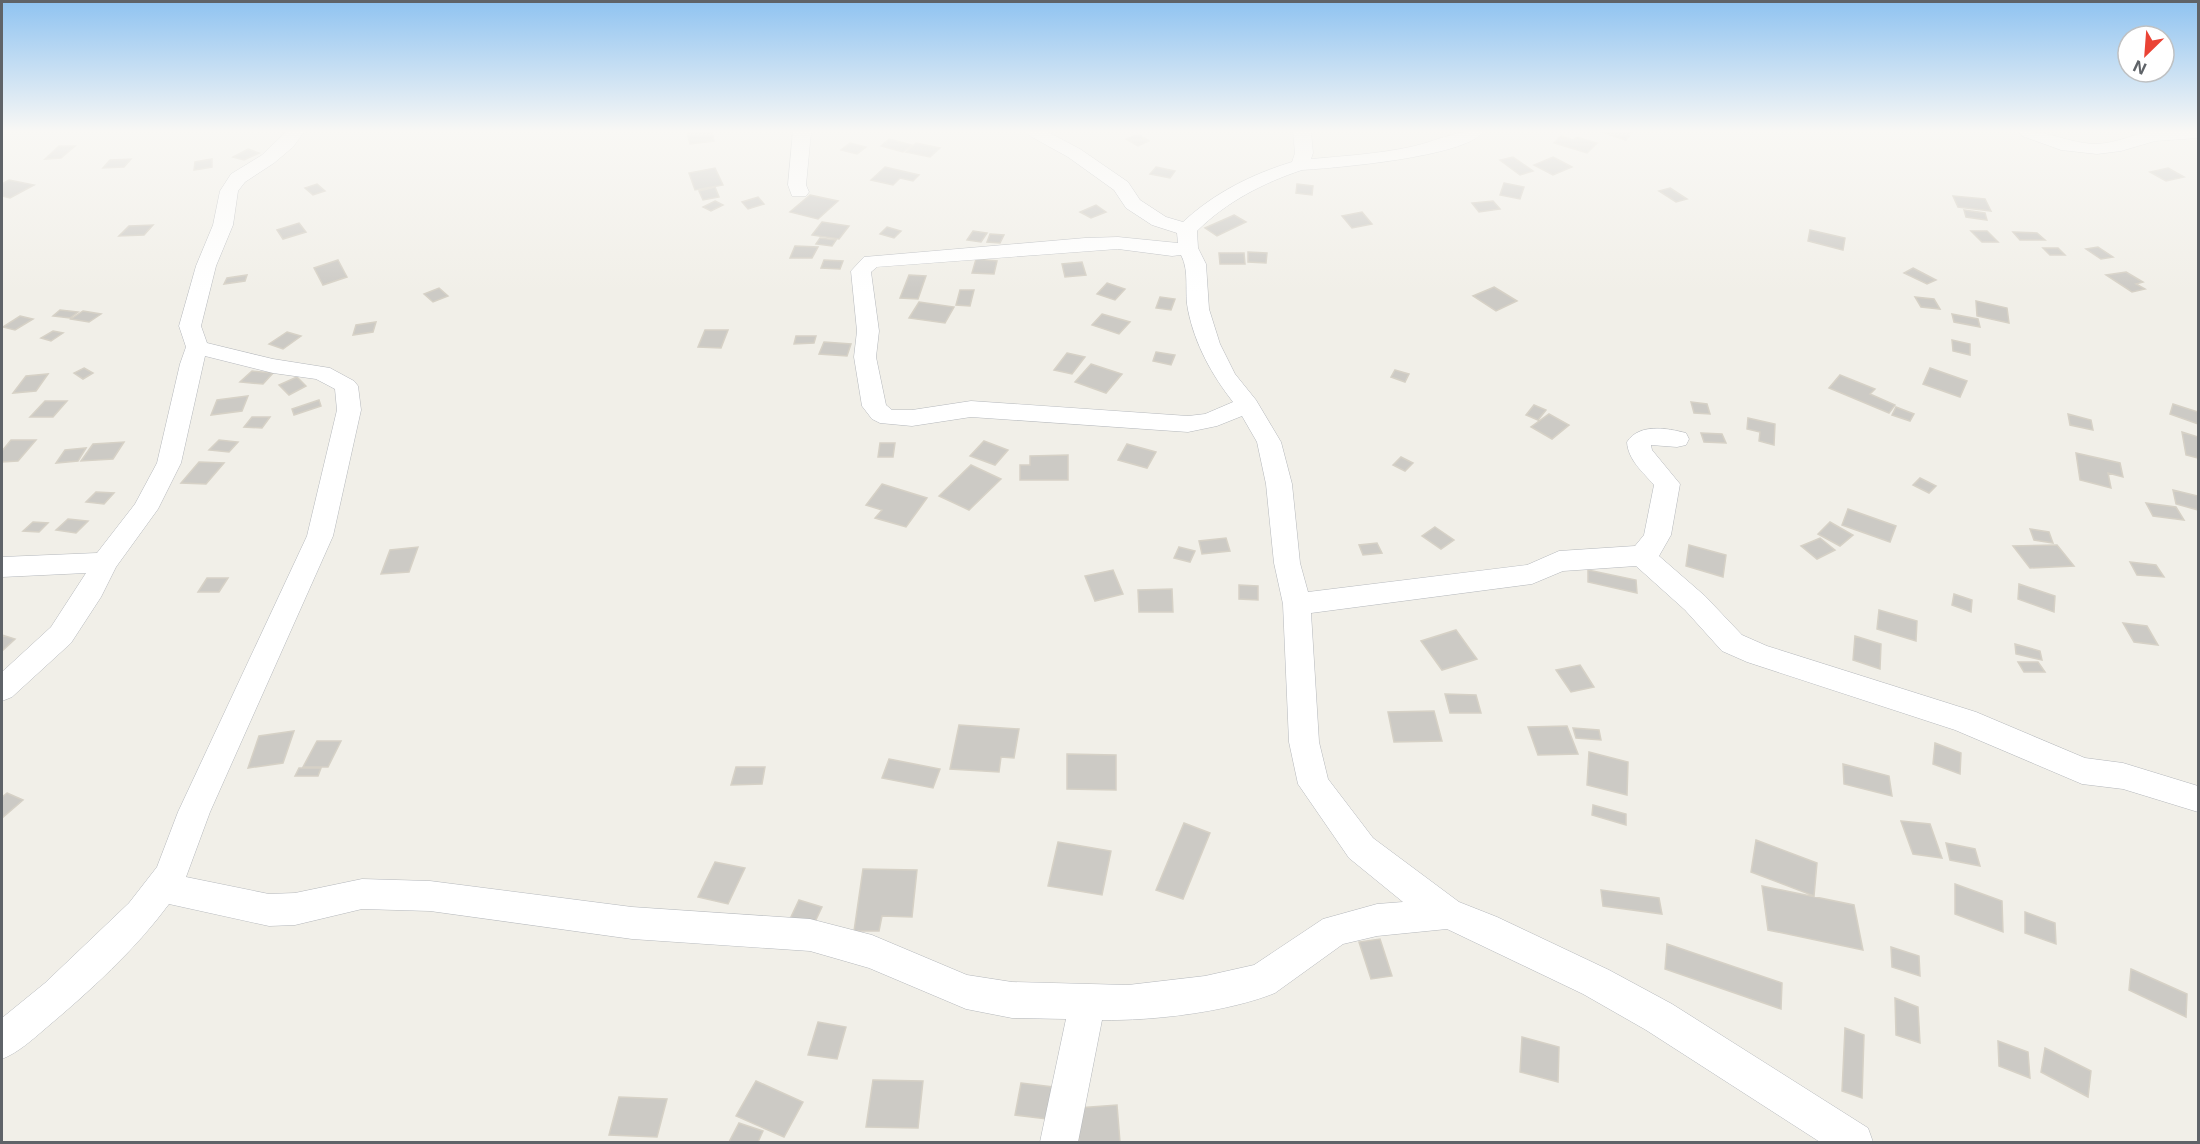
<svg xmlns="http://www.w3.org/2000/svg" width="2200" height="1144" viewBox="0 0 2200 1144" font-family="Inter,sans-serif">
<rect width="100%" height="100%" fill="#f1efe8"/>
<path fill="#cccac5" stroke="#d6d1c6" stroke-width="1.5" d="M712 132 714 141 690 144 687 133Z
M1601 132H1632L1626 140Z
M1138 134 1149 141 1138 146 1126 139Z
M1561 136 1573 140 1577 137 1597 143 1587 153 1554 143Z
M889 139 912 145 903 152 881 146Z
M850 143 866 147 857 154 841 150Z
M916 143 940 148 930 157 906 152Z
M59 146H75L61 158 45 159Z
M248 149 259 153 244 160 233 157Z
M1513 157 1533 171 1520 175 1500 160Z
M1553 157 1572 167 1553 175 1534 165Z
M131 159 124 167 103 168 110 160Z
M212 159V167L194 170 195 162Z
M885 167 919 175 913 181 900 178 893 185 871 180Z
M1156 167 1175 171 1170 178 1150 174Z
M715 168 723 185 695 190 689 173Z
M2168 168 2184 177 2166 181 2150 172Z
M9 180 34 185 10 198 2 196V184Z
M1504 183 1524 187 1520 199 1500 195Z
M317 184 325 191 313 195 305 188Z
M1297 184 1313 186 1312 195 1296 193Z
M715 187 719 197 703 200 699 191Z
M1670 188 1687 199 1676 202 1659 191Z
M810 195 838 201 818 219 790 212Z
M1953 196 1985 199 1991 211 1958 207Z
M758 197 764 204 748 209 742 202Z
M715 201 723 205 711 211 703 207Z
M1493 201 1500 209 1479 212 1472 203Z
M1096 205 1106 212 1091 218 1080 212Z
M1964 210 1985 213 1987 220 1966 217Z
M1362 212 1372 224 1352 228 1342 216Z
M1234 215 1246 222 1217 236 1205 228Z
M822 222 849 226 839 239 812 235Z
M299 223 306 232 283 239 277 230Z
M153 225 144 235 119 236 129 226Z
M887 227 901 231 894 238 880 234Z
M1810 230 1845 238 1843 250 1808 241Z
M973 231 987 233 981 242 967 240Z
M1971 231H1987L1998 242H1982Z
M2013 232 2037 233 2045 240H2020Z
M990 234 1004 235 1000 243 987 242Z
M820 238 836 240 832 246 816 244Z
M795 246 818 247 812 258H790Z
M2098 247 2113 257 2101 259 2086 249Z
M2043 248H2058L2065 255H2050Z
M1248 252 1267 253 1266 263 1248 262Z
M1219 253H1244L1245 264H1220Z
M976 259 997 261 994 274 972 273Z
M338 260 347 277 323 285 314 268Z
M824 260 843 261 840 269 821 268Z
M1082 262 1086 275 1065 277 1062 264Z
M1913 268 1936 280 1927 284 1904 273Z
M2126 272 2143 282 2136 284 2145 289 2132 292 2106 275Z
M247 275 245 281 224 284 227 278Z
M909 275 926 276 918 299 900 298Z
M1107 283 1125 289 1115 300 1097 294Z
M1494 287 1517 301 1496 311 1473 296Z
M439 288 448 296 433 302 424 294Z
M960 290H974L970 306 956 305Z
M1160 297 1175 299 1171 310 1156 308Z
M1915 297 1934 299 1940 309 1921 307Z
M1976 301 2007 308 2009 323 1977 316Z
M919 302 954 307 945 323 909 318Z
M60 310 78 312 70 318 53 316Z
M83 311 101 314 89 322 71 319Z
M1102 314 1130 322 1119 334 1092 325Z
M1952 314 1978 319 1980 327 1954 322Z
M20 316 33 319 15 330 3 327Z
M376 322 373 332 353 335 356 325Z
M705 330H728L721 348 698 347Z
M53 331 63 333 51 341 41 338Z
M287 332 301 336 283 349 269 344Z
M796 336H816L814 343 794 344Z
M1952 340 1970 344V355L1953 351Z
M824 342 851 344 847 356 819 354Z
M1156 352 1175 355 1171 365 1153 361Z
M1067 353 1085 357 1072 374 1054 370Z
M1091 364 1122 374 1106 393 1075 382Z
M84 368 93 373 83 379 74 373Z
M1930 368 1967 381 1960 397 1923 384Z
M1395 370 1409 374 1405 382 1391 377Z
M252 371 273 373 263 384 240 382Z
M48 374 36 391 13 393 26 376Z
M1840 375 1875 389 1870 394 1895 405 1889 413 1829 388Z
M297 377 306 386 289 395 279 385Z
M248 396 242 411 211 415 217 400Z
M319 400 321 406 294 415 292 409Z
M45 401H67L53 417H30Z
M1691 402 1707 404 1710 414 1694 413Z
M2173 404 2198 412V424L2170 414Z
M1534 405 1546 410 1538 420 1526 415Z
M1896 407 1914 414 1910 421 1892 415Z
M1549 414 1569 425 1552 439 1531 427Z
M2068 414 2091 420 2093 430 2070 425Z
M252 417H270L262 428 244 427Z
M1748 418 1775 424 1774 445 1759 441 1760 432 1747 429Z
M2182 432 2198 437V458L2186 455Z
M1701 433 1722 434 1726 443 1704 442Z
M11 440H36L18 461 2 462V451Z
M219 440 238 442 229 452 209 450Z
M984 441 1008 450 995 465 970 456Z
M124 442 113 459 81 461 93 444Z
M880 443H895L893 457H878Z
M1127 444 1156 452 1147 468 1118 460Z
M86 448 78 461 56 463 65 450Z
M2076 453 2120 463 2123 477 2108 473 2111 488 2080 480Z
M1068 455V480H1020V465H1030V456Z
M1401 457 1413 463 1405 471 1393 465Z
M199 462 224 463 206 484 181 483Z
M971 465 1001 479 969 510 939 496Z
M1920 478 1936 486 1929 493 1913 485Z
M882 484 927 498 906 527 875 518 882 510 866 505Z
M2173 490 2198 496V510L2176 504Z
M96 492 114 493 104 504 86 502Z
M2146 503 2176 507 2184 520 2153 516Z
M1848 509 1896 526 1890 542 1842 525Z
M68 519 88 521 76 533 56 530Z
M33 522 48 523 39 532 23 531Z
M1830 522 1853 535 1840 546 1818 534Z
M1435 527 1454 540 1441 549 1422 536Z
M2030 529 2049 532 2053 543 2034 540Z
M1226 538 1230 551 1202 554 1199 541Z
M1820 538 1835 550 1817 559 1801 546Z
M1377 543 1382 553 1363 555 1359 545Z
M1689 545 1726 555 1723 577 1686 566Z
M2057 545 2074 566 2030 568 2013 546Z
M418 547 409 572 381 574 390 550Z
M1179 547 1195 551 1190 562 1174 558Z
M2130 562 2156 565 2164 577 2137 575Z
M1113 570 1123 594 1095 601 1085 576Z
M1588 570 1636 580 1637 593 1588 582Z
M207 578H228L219 592H198Z
M2019 584 2055 596 2054 612 2018 599Z
M1239 585 1258 586V600L1239 599Z
M1172 589 1173 612H1139L1138 590Z
M1954 594 1972 600 1971 612 1952 605Z
M1879 610 1917 621 1916 641 1877 629Z
M2123 623 2147 626 2158 645 2134 642Z
M1456 630 1477 659 1442 670 1421 641Z
M2 635 15 639 2 651Z
M1855 636 1881 644 1880 669 1853 660Z
M2015 644 2040 651 2042 660 2016 654Z
M2018 662H2038L2045 672H2024Z
M1580 665 1594 687 1571 692 1556 670Z
M1445 694 1476 695 1481 713H1450Z
M1434 711 1442 741 1394 742 1388 712Z
M959 725 1019 729 1014 758 1001 757 999 772 950 769Z
M1567 726 1578 754 1538 755 1528 727Z
M1573 728 1599 730 1601 740 1576 738Z
M294 731 283 763 248 768 259 736Z
M317 741H341L328 767H303Z
M1935 743 1961 753 1960 774 1933 764Z
M1589 752 1628 762 1627 795 1587 785Z
M1067 754 1116 755V790L1067 789Z
M889 759 940 769 933 788 882 778Z
M1843 764 1889 776 1892 796 1844 784Z
M736 767H765L762 784 731 785Z
M299 768H321L318 776H295Z
M7 793 23 800 2 818V797Z
M1593 805 1626 814V825L1592 815Z
M1901 821 1930 824 1942 858 1913 854Z
M1184 823 1210 833 1183 899 1156 890Z
M1756 840 1817 863 1814 896 1751 872Z
M1058 842 1111 851 1102 895 1048 886Z
M1946 843 1975 849 1980 866 1950 860Z
M715 862 745 868 728 904 698 897Z
M863 869 917 870 912 917 882 916 879 931H854Z
M1955 884 2002 901 2003 932 1955 914Z
M1762 886 1854 905 1863 950 1768 930Z
M1601 890 1659 898 1662 914 1603 906Z
M799 900 822 907 813 926 790 919Z
M2025 912 2055 923 2056 944 2025 933Z
M1380 939 1392 976 1371 979 1359 942Z
M1667 944 1782 983 1781 1009 1665 969Z
M1891 947 1919 956 1920 976 1892 967Z
M2131 969 2187 994 2186 1017 2129 990Z
M1895 998 1918 1007 1920 1043 1896 1035Z
M818 1022 846 1027 837 1059 808 1055Z
M1845 1028 1864 1035 1862 1098 1842 1091Z
M1522 1037 1559 1047 1558 1082 1520 1072Z
M1998 1041 2028 1052 2030 1078 1999 1066Z
M2045 1048 2091 1071 2088 1097 2041 1072Z
M873 1080 923 1081 918 1128 866 1127Z
M756 1081 803 1102 784 1137 736 1116Z
M1021 1083 1053 1087 1047 1119 1015 1115Z
M619 1097 667 1099 657 1137 609 1135Z
M1117 1105 1120 1142H1079L1077 1108Z
M739 1123 763 1131 758 1142H729Z"/>
<g fill="none" stroke-linecap="round" stroke-linejoin="round">
<g stroke="#b5b8bc" stroke-width="1">
<path id="minor" d="M286 132H304L293 147 274 163 245 182 238 191 233 225 216 266 201 326 207 343 273 359 330 368 354 381 358 386 361 410 333 536 210 812 186 877 269 894 295 893 362 879 430 881 632 907 810 919 872 935 967 975 1012 982 1128 985 1205 976 1254 965 1323 919 1377 904 1403 902 1349 858 1298 784 1289 742 1283 604 1274 563 1266 484 1257 442 1242 416 1217 426 1188 432 971 417 912 426 880 423 872 419 862 406 854 357 857 331 851 271 864 257 1085 238 1118 237 1178 243 1177 233 1152 225 1126 208 1114 190 1068 157 1030 136 1027 132H1048L1080 149 1128 182 1140 200 1166 217 1183 222C1214 193 1252 174 1292 162L1295 153 1293 132H1311L1313 153 1311 159C1344 156 1377 154 1410 147 1435 142 1457 129 1483 132 1465 157 1335 168 1302 170 1263 183 1226 202 1197 231L1198 248 1206 264 1209 309 1220 344 1235 374 1256 400 1281 442 1292 484 1300 563 1308 592 1527 565 1559 551 1635 546 1644 535 1654 485C1643 472 1628 460 1627 442 1639 423 1667 428 1686 433L1689 439 1686 445 1677 447 1651 445 1652 450 1680 484 1671 535 1659 556 1705 596 1742 635 1767 646 1976 712 2085 758 2123 763 2198 786V812L2123 789 2082 784 1955 730 1747 662 1722 651 1685 610 1636 566 1563 571 1532 584 1311 613 1319 742 1328 779 1373 838 1459 902 1497 917 1609 970 1672 1004 1868 1128 1873 1142H1820L1646 1030 1583 994 1447 929 1377 936 1343 944 1275 993C1228 1012 1152 1021 1102 1020L1078 1142H1040L1066 1019 1012 1018 966 1009 869 968 810 951 632 939 430 911 362 909 295 925 269 926 169 904C135 950 90 991 46 1028 32 1040 19 1052 2 1059V1018L45 983 129 903 157 867 178 812 307 536 337 410 335 389 316 379 273 373 205 356 181 463 158 509 116 567 101 597 71 643 12 697 2 701V672L51 627 86 573 2 577V557L97 553 135 504 157 463 180 364 186 347 179 326 196 266 213 225 220 191 231 174 262 155ZM1118 249 1172 256 1181 255C1190 272 1184 292 1188 310 1195 345 1212 375 1233 402L1205 414 1188 416 971 401 912 410H892L886 405 876 357 879 331 871 272 877 267Z
M793 132H811L806 185 809 192 806 196H792L788 185Z
M2019 132C2046 129 2069 144 2097 144 2115 143 2130 136 2147 132 2163 129 2182 132 2198 132V138L2155 141 2121 151 2097 154 2061 150 2022 136Z"/>
</g>
<use href="#minor" fill="#fff" fill-rule="evenodd"/>
</g>
<linearGradient id="sky" x2="0" y2="1"><stop stop-color="#8fc3f1"/><stop offset="0.45" stop-color="#f9f8f5"/><stop offset="1" stop-color="#f9f8f5" stop-opacity="0"/></linearGradient>
<rect width="2200" height="292" fill="url(#sky)"/>
<rect width="2200" height="1144" fill="none" stroke="#5f6368" stroke-width="6"/>
<g transform="translate(2146 54) rotate(205)"><circle r="28" fill="#ffffff" stroke="#bfc1c3" stroke-width="1.5"/>
<path d="M0-4.5L10 22L0 15L-10 22Z" fill="#ea4335"/>
<text y="-9" font-size="16" font-weight="bold" text-anchor="middle" fill="#5f6368">N</text>
</g>
</svg>
